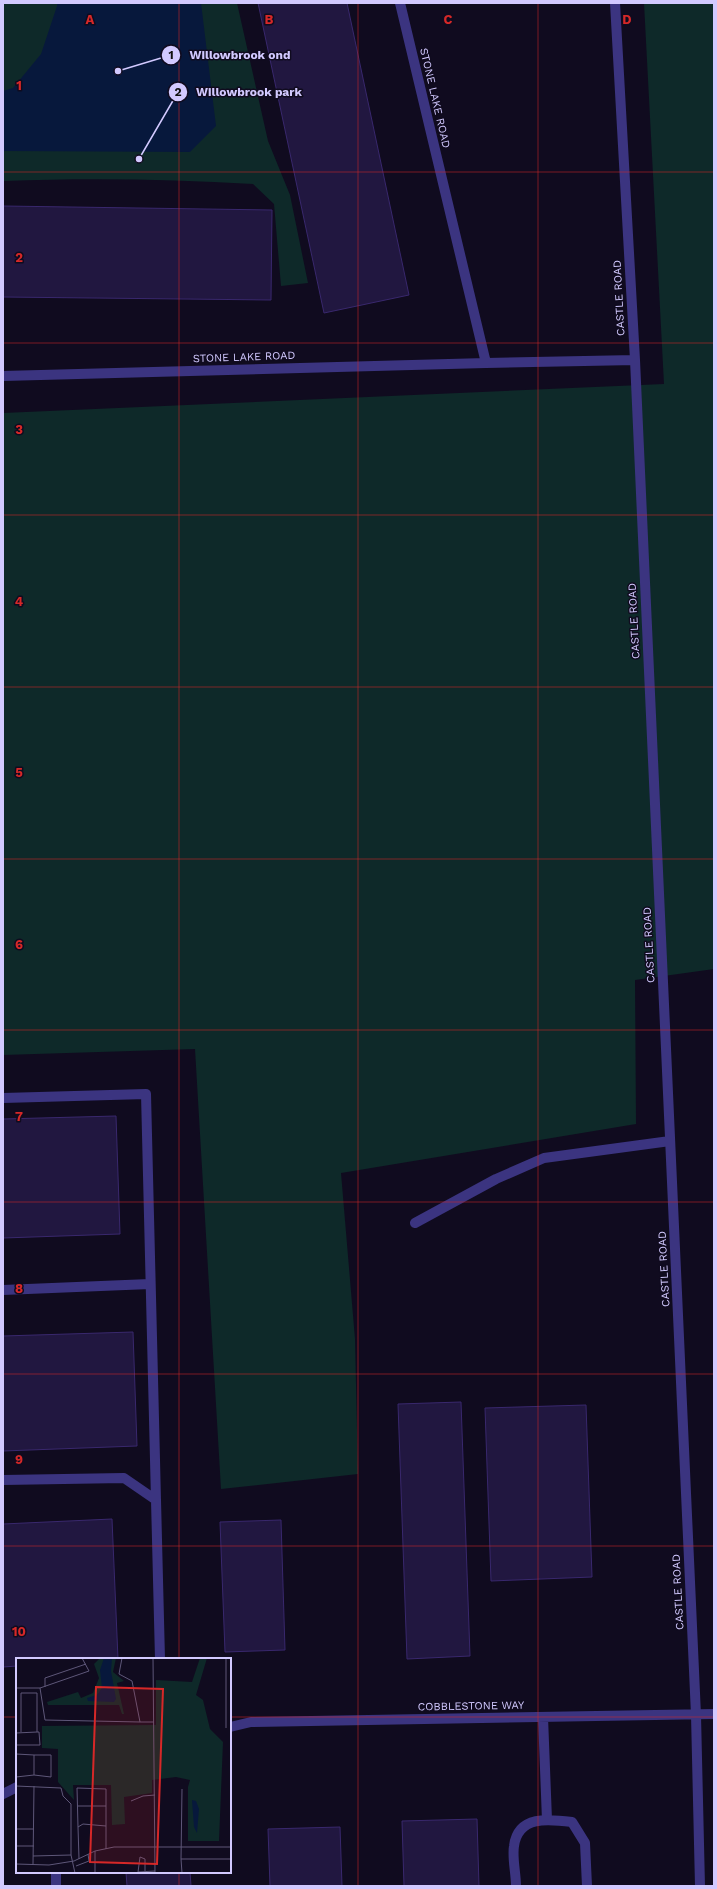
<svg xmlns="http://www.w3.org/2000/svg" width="717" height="1889" viewBox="0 0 717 1889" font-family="'Work Sans',sans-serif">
<rect width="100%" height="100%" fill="#100b1f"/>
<path fill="#0e2929" d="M3 3H237L268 141 290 195 308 283 281 286 274 204 253 184C169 179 87 178 3 181Z
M644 3H714V969L635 980 636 1124 341 1173 355 1339 358 1474 221 1489 195 1049 3 1055V413L664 384Z"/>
<path fill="#07183c" d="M57 3H201L216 126 190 152 3 151V91L13 88 41 54 57 6Z"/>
<path fill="#211740" stroke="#39286d" d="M258 3H347L409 295 324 313Z
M3 206 272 210 271 300 3 297Z
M116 1116 120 1234 3 1238V1119Z
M133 1332 137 1446 3 1451V1336Z
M461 1402 470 1656 407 1659 398 1404Z
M586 1405 592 1577 491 1581 485 1408Z
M112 1519 118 1659H17V1666L3 1667V1524Z
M281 1520 285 1650 225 1652 220 1522Z
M477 1819 479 1886H404L402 1821Z
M340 1827 342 1886H270L268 1829Z
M126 1872H190L191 1886H127Z"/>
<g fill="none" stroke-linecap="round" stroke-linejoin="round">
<path stroke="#3b3480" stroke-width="10" d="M615 3 635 360 696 1715 700 1886
M486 363 635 360
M3 376 486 363 400 3
M3 1098 146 1094 156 1500
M415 1223 496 1179 544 1158 670 1141
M3 1290 150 1284
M3 1480 124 1478 156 1500 160 1659
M543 1717 547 1820
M230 1727 251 1722 714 1714
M3 1794 17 1787
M56 1886V1872
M516 1886C516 1873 512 1858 514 1846 518 1815 549 1819 572 1822L585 1843 587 1886"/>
</g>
<path fill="none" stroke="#d62828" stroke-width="1" stroke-opacity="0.55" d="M179 3V1659M358 3V1886M538 3V1886M3 172H714M3 343H714M3 515H714M3 687H714M3 859H714M3 1030H714M3 1202H714M3 1374H714M3 1546H714M3 1717H17M230 1717H714M179 1872V1886"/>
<g text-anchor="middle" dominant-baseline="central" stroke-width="3" stroke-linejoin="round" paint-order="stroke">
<g font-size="11" fill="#d2c9ff" stroke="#100b1f">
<text transform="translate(435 98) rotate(77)">STONE LAKE ROAD</text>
<text transform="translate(619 298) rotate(-93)">CASTLE ROAD</text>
<text transform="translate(244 357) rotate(-2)">STONE LAKE ROAD</text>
<text transform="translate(634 621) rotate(-93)">CASTLE ROAD</text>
<text transform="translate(649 945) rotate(-93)">CASTLE ROAD</text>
<text transform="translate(664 1269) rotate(-93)">CASTLE ROAD</text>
<text transform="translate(678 1592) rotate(-93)">CASTLE ROAD</text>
<text transform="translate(471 1706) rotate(-1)">COBBLESTONE WAY</text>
</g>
</g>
<g transform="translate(16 1658)">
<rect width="215" height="215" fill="#100b1f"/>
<path d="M84 0H100L97 14 108 23 101 25 108 56H106L103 47H32L31 44 62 34 65 40 77 35 83 20 78 6ZM184 0H191L180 37 187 42 194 71 207 84 203 183H172V129L174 122 160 119 136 122V135L108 139 109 166 96 167 95 127H57L58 142 42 124V91L26 90V68L140 67V22L176 24Z" fill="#0e2929"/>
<path d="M88 0H96L95 13 100 41 98 44 72 43 71 40 81 37 86 30 84 12ZM176 142 180 143 183 151 181 175 178 169Z" fill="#07183c"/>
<path fill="none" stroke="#5e5779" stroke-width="1" d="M137 0 139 215M29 29V20L70 6M0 30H24L73 13 66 0M24 30 29 62 124 64 116 23 103 16 106 0M124 64H138M210 70V0M0 75 21 74V35H5V74M0 87H24L23 74H21M0 96 18 97V117L0 119M18 117 35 119V97H18M0 128 45 130 47 138 55 146V197M166 131 165 201H215M115 143 127 138 139 137M61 148H90M62 169 61 130 90 131V168M0 171H18M0 188H18M79 193V215M17 198 55 197 59 215M63 201 62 169 67 166 90 168V191M165 201 166 215M0 206 33 207 58 203 79 193 98 189H215M17 206 18 128M60 208 73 203 72 196M129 213V201L124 199 122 214 139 213"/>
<path fill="#d62828" fill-opacity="0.15" stroke="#d62828" stroke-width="2" d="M80 29 147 31 141 206 74 204Z"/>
<rect width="215" height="215" fill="none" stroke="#d2c9ff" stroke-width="2"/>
</g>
<g font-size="13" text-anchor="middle" font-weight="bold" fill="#d62828" stroke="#100b1f" stroke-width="3" stroke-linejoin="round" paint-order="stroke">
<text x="90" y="24">A</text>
<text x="269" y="24">B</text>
<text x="448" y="24">C</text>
<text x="627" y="24">D</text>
<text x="19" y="90">1</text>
<text x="19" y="262">2</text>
<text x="19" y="434">3</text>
<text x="19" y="606">4</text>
<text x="19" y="777">5</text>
<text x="19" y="949">6</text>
<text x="19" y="1121">7</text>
<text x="19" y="1293">8</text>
<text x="19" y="1464">9</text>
<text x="19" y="1636">10</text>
</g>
<path fill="none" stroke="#d2c9ff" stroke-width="1.5" d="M118 71L171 55M139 159L178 92"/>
<g fill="#d2c9ff" stroke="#100b1f" stroke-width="1.5">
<circle cx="118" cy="71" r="4"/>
<circle cx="139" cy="159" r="4"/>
<circle cx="171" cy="55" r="10"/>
<circle cx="178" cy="92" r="10"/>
</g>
<g font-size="12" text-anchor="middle" font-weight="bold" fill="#111">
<text x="171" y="59">1</text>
<text x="178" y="96">2</text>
</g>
<g font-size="12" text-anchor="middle" font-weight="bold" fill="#d2c9ff" stroke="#100b1f" stroke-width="3" stroke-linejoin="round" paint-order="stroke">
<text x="240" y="59">Willowbrook ond</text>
<text x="249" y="96">Willowbrook park</text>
</g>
<rect width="717" height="1889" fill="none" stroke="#d2c9ff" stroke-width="8"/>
</svg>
